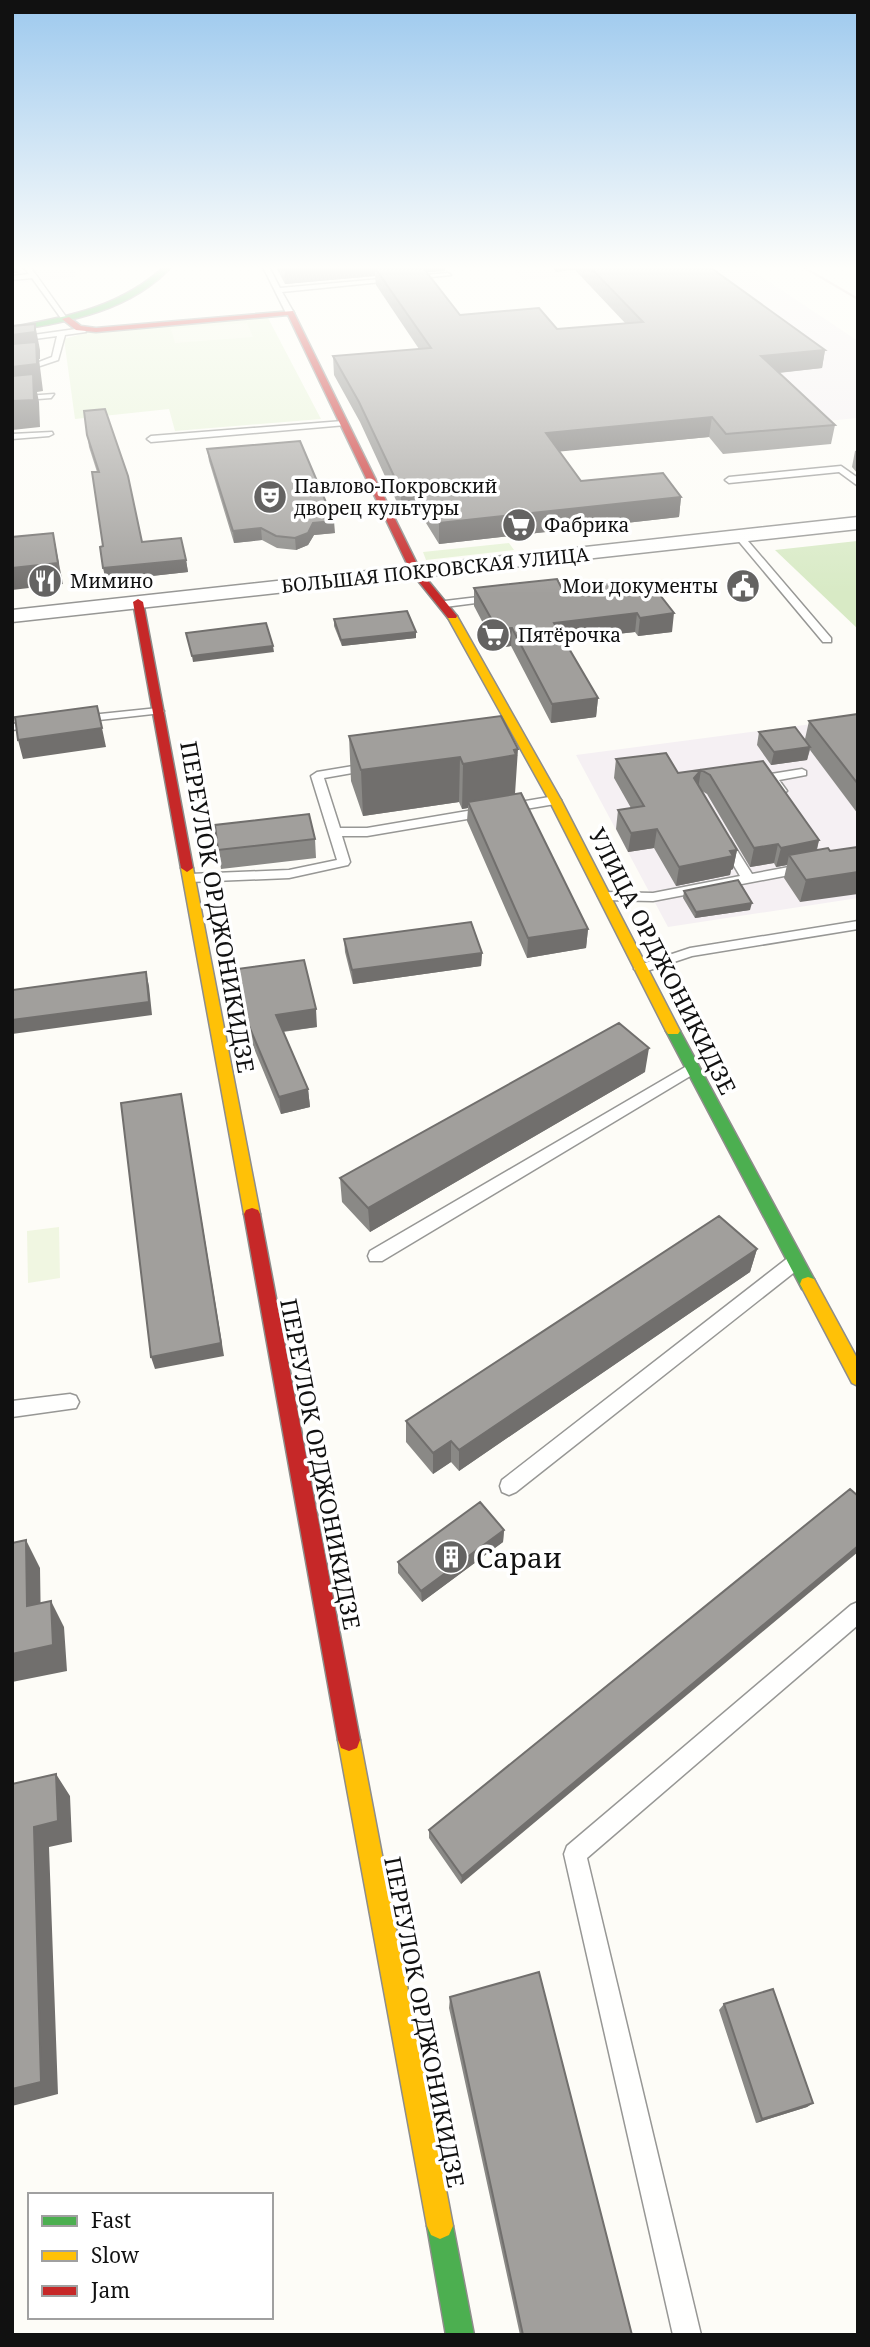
<svg xmlns="http://www.w3.org/2000/svg" width="870" height="2347" viewBox="0 0 870 2347" font-family="'Noto Serif',serif">
<rect width="100%" height="100%" fill="#fdfcf7"/>
<path fill="#f5f0f3" d="M12 265H74L75 277 12 284Z
M509 265H744L858 341V418L754 428 610 273 523 280Z
M858 718V898L668 927 576 755Z"/>
<path fill="#e7f3d7" d="M267 316 321 419 175 431 169 409 75 419 64 339 89 332Z
M509 543 514 550 426 560 423 552Z"/>
<path fill="#d8eac5" d="M857 541H858V629L775 550Z"/>
<path fill="#f0f6e1" d="M247 323 253 337 175 343 171 329Z
M59 1227 60 1278 28 1283 27 1231Z"/>
<g fill="none" stroke-linecap="round" stroke-linejoin="round">
<g stroke="#979795" stroke-width="3">
<path id="lane" d="M22 265H29L69 321H63L32 278 12 280V276L29 274Z
M262 265H268L280 288 448 273 451 275 282 292 294 313 290 315 286 313Z
M83 328 86 332 65 335 58 360 40 366 12 369V365L39 362 52 357 57 336 12 342V338Z
M54 394 51 398 12 401V397Z
M343 421H346V425L151 442 147 439 151 436Z
M52 432 53 434 49 436 12 439V434Z
M841 466 858 478V486L839 472 729 483 725 480 729 477Z
M736 534H742L831 638V642H823L736 538Z
M495 595 499 596V600L445 607 440 604 445 601Z
M158 708 164 711 162 713 81 722 75 719 81 716Z
M38 721 42 722V726L12 730V724Z
M371 763 377 767 375 769 324 778 340 828H367L555 796 561 800 555 804 367 836H342L350 862 348 865 289 878 190 882 184 878 190 874 289 870 337 860 311 776 317 772Z
M802 769 806 771V775L779 780 787 791 781 795 777 794 765 778 771 774Z
M726 838 730 839 752 874 805 864 811 868 805 872 653 901 604 900 598 896 604 892 653 893 740 876 720 842Z
M858 921V929L692 956 641 973 634 969 636 966 690 948Z
M692 1063 697 1064 699 1068 697 1072 382 1261H370L368 1256 370 1251Z
M795 1255 801 1257 803 1262 801 1267 516 1492 509 1495 502 1492 500 1486 502 1480 789 1257Z
M70 1394 76 1396 79 1402 76 1408 12 1417V1401Z
M858 1602V1625L587 1858 701 2335H673L564 1854 567 1846 851 1605Z"/>
</g>
<g stroke="#979795" stroke-width="3">
<path id="street" d="M858 517V529L12 622V610Z"/>
</g>
<g stroke="#8e8d8b" stroke-width="3">
<path id="fast" d="M166 265H173C131 311 71 321 12 331V327C69 317 123 306 166 265Z
M673 1026 680 1031 814 1279 816 1284 814 1289 808 1291 802 1289 666 1031Z
M440 2213 449 2217 453 2226 474 2335H446L427 2226 431 2217Z"/>
</g>
<g stroke="#8e8d8b" stroke-width="3">
<path id="slow" d="M452 613 457 616 561 800 680 1031 678 1034H668L666 1031 549 800 447 616Z
M187 864 193 868 260 1214 258 1218H246L244 1214 181 868Z
M808 1277 814 1279 858 1360V1386L852 1383 800 1284 802 1279Z
M349 1729 357 1732 360 1740 453 2226 449 2235 440 2239 431 2235 427 2226 338 1740 341 1732Z"/>
</g>
<g stroke="#8e8d8b" stroke-width="3">
<path id="jam" d="M293 311 421 572 457 616 456 618H448L411 572 288 315 96 332 76 330 62 319 69 317 81 326 96 328Z
M138 599 143 602 193 868 187 872 181 868 133 602Z
M252 1208 258 1210 260 1214 360 1740 357 1748 349 1751 341 1748 338 1740 244 1214 246 1210Z"/>
</g>
<use href="#lane" fill="#fffffe" fill-rule="evenodd"/>
<use href="#street" fill="#fffffe" fill-rule="evenodd"/>
<use href="#fast" fill="#4caf50" fill-rule="evenodd"/>
<use href="#slow" fill="#ffc107" fill-rule="evenodd"/>
<use href="#jam" fill="#c62828" fill-rule="evenodd"/>
<path stroke="#d9c6c7" stroke-width="2.5" d="M800 265 858 299"/>
</g>
<path fill="#8a8986" d="M275 265H445V271L427 272 460 315 557 329 626 324 575 270 556 272 551 265H707L825 350 822 368 779 373 835 425 831 444 723 454 709 437 559 451 581 481 681 497 679 517 439 544 418 510 401 511 360 422 334 375 333 356 419 349 376 285 375 276 285 284Z
M84 411 142 542 186 560 188 572 106 581 97 472 89 447Z
M207 449 335 533 314 535 308 545 296 550 277 548 262 540 234 543 209 461Z
M858 450V474L852 467 855 451Z
M649 581 672 632 638 636 635 632 564 640 598 698 596 717 551 723 511 646 496 648 474 606V588L561 587Z
M334 619 416 632V638L342 646 334 626Z
M858 714V814L810 750 807 760 771 765 757 745 759 732 805 739 809 721Z
M501 716 515 794 588 929 586 948 527 958 467 821 468 808 462 809 459 802 363 816 351 781 349 736Z
M616 759 678 773 763 761 819 840 817 850 830 851 800 902 784 878 787 865 776 867 774 863 750 867 707 794 702 791 737 850 733 869 731 870 730 875 676 886 654 848 628 852 616 829 618 810 631 808 614 778Z
M215 825 315 839 316 858 221 869Z
M684 891 750 910 695 918 683 898Z
M344 939 482 953 481 966 353 984 345 952Z
M237 969 317 1027 283 1032 308 1089 310 1107 281 1114 249 1036Z
M645 1072 370 1232 342 1202 340 1178Z
M757 1249 750 1272 459 1471 451 1462 433 1474 406 1442V1421Z
M850 1489 461 1884 429 1838V1830Z
M504 1530 503 1542 422 1602 398 1573V1562Z
M450 1997 632 2335H520L449 2008Z
M724 2004 813 2103 807 2107 756 2123 719 2010Z"/>
<path fill="#716f6d" d="M12 265H16L18 273H12Z
M284 265H445V271L381 276 375 268V276L285 284Z
M35 324 40 350V359H39L43 391 37 392 39 402 40 427 12 430V335Z
M825 350 822 368 758 375 761 356Z
M712 417 709 437 545 453 546 433Z
M418 489V510L401 511V491Z
M681 497 679 517 439 544V523Z
M334 521 335 533 314 535 308 545 296 550 295 538 313 523Z
M261 528 262 540 234 543 233 531Z
M53 533 63 584 12 590V568Z
M186 560 188 572 106 581 103 568Z
M637 613 635 632 553 641 554 623Z
M674 613 672 632 638 636 640 618Z
M512 628 511 646 496 648 497 629Z
M416 632V638L342 646 341 640Z
M273 646 274 652 193 662 192 656Z
M598 698 596 717 551 723 552 704Z
M102 728 106 747 23 759 18 740Z
M810 747 807 760 771 765 774 752Z
M518 749 515 794 468 802V808L462 809 463 764Z
M460 757 459 802 363 816 361 770Z
M701 770 698 789 694 778Z
M657 829 654 848 628 852 631 833Z
M819 840 814 859 789 855 787 865 776 867 781 848Z
M778 844 774 863 750 867 754 848Z
M737 850 733 869 731 870 730 875 676 886 679 867 730 851Z
M858 872V894L800 902 806 880Z
M752 903 750 910 695 918 696 912Z
M588 929 586 948 527 958 528 938Z
M482 953 481 966 353 984 352 970Z
M146 972 149 986 152 1015 12 1034V1020Z
M316 1009 317 1027 278 1032 276 1015Z
M649 1048 645 1072 370 1232 368 1208Z
M308 1089 310 1107 281 1114 279 1097Z
M181 1094 224 1356 155 1369 151 1357Z
M757 1249 750 1272 459 1471V1450Z
M451 1441V1462L433 1474V1453Z
M504 1530 503 1542 422 1602 421 1591Z
M26 1540 40 1568 41 1632 27 1606Z
M858 1546V1552L461 1884 462 1876Z
M51 1601 64 1627 67 1671 12 1682V1654Z
M56 1774 70 1796 72 1842 49 1847 58 2094 12 2106V2089L34 1827Z
M813 2103 807 2107 756 2123 762 2119Z"/>
<path fill="#a19f9c" stroke="#716f6d" stroke-width="2" d="M403 265H421L460 315 539 308 557 329 643 322 588 265H707L825 350 761 356 835 425 726 434 712 417 546 433 581 481 663 473 681 497 439 523 418 489 401 491 359 402 333 356 431 348 375 268Z
M35 324V332L12 335V326Z
M36 342 37 364 12 367V344Z
M33 374 34 400 12 401V376Z
M105 409 128 476 142 542 181 538 186 560 103 568 100 547 103 546 92 472H99L87 435 84 411Z
M300 441 334 521 313 523 308 533 295 538 276 536 261 528 233 531 207 449Z
M53 533 58 563 12 568V537Z
M557 579 561 587 649 581 674 613 640 618 637 613 554 623 598 698 552 704 512 628 497 629 474 588Z
M407 611 416 632 341 640 334 619Z
M266 623 273 646 192 656 186 633Z
M97 706 102 728 18 740 15 717Z
M858 714V784L809 721Z
M501 716 518 749 514 750 516 755 463 764 460 757 361 770 349 736Z
M795 727 810 747 774 752 759 732Z
M666 753 678 773 763 761 819 840 781 848 778 844 754 848 710 775 701 770 694 778 737 850 730 851 733 856 679 867 657 829 631 833 618 810 644 806 616 759Z
M521 793 588 929 528 938 468 802Z
M309 814 315 839 218 850 215 825Z
M858 847V872L806 880 789 855 828 848 830 851Z
M738 880 752 903 696 912 684 891Z
M471 922 482 953 352 970 344 939Z
M304 960 316 1009 276 1015 308 1089 279 1097 246 1019 237 969Z
M146 972 149 1002 12 1020V990Z
M619 1023 649 1048 368 1208 340 1178Z
M181 1094 221 1343 151 1357 121 1103Z
M719 1216 757 1249 459 1450 451 1441 433 1453 406 1421Z
M850 1489 858 1496V1546L462 1876 429 1830Z
M480 1502 504 1530 421 1591 398 1562Z
M26 1540 27 1606 51 1601 53 1645 12 1654V1543Z
M56 1774 58 1821 34 1827 41 2082 12 2089V1784Z
M539 1972 632 2335H523L450 1997Z
M773 1989 813 2103 762 2119 724 2004Z"/>
<linearGradient id="sky" x2="0" y2="1"><stop stop-color="#9dc9ee"/><stop offset="0.45" stop-color="#fefefb"/><stop offset="1" stop-color="#fefefb" stop-opacity="0"/></linearGradient>
<rect width="870" height="594" fill="url(#sky)"/>
<defs>
<g id="theatre-disc" transform="scale(1.75)"><circle r="9.5" fill="#646362" stroke="#fff"/><path d="M-5-5.5Q0-4 5-5.5V0Q5 5 0 6Q-5 5-5 0ZM-3.3-2.5H-1v1.5H-3.3ZM1-2.5H3.3v1.5H1ZM-2.8 1Q0 5.5 2.8 1Z" fill="#fff"/></g>
<g id="supermarket-disc" transform="scale(1.75)"><circle r="9.5" fill="#646362" stroke="#fff"/><path d="M-6-5.5h2.5l.6 2H6L4.5 2H-2.5L-4.4-4H-6ZM-1.5 3.2a1.3 1.3 0 1 0 .1 0ZM3 3.2a1.3 1.3 0 1 0 .1 0Z" fill="#fff"/></g>
<g id="restaurant-disc" transform="scale(1.75)"><circle r="9.5" fill="#646362" stroke="#fff"/><path d="M-5-6h1v4h1v-4h1v4h1v-4h1v5L-1.5 .5V6h-2V.5L-5-1ZM5-6V6H3V1.5H1.5Q1.5-4 5-6Z" fill="#fff"/></g>
<g id="civic-disc" transform="scale(1.75)"><circle r="9.5" fill="#646362" stroke="#fff"/><path d="M-.6-6.5H3V-4.5H.6V-3L4-1V1h2V6H-6V1h2V-1L-.6-3ZM-1.2 2.5V6h2.4V2.5Z" fill="#fff"/></g>
<g id="building-disc" transform="scale(1.75)"><circle r="9.5" fill="#646362" stroke="#fff"/><path d="M-4-6H4V6H1V3H-1V6H-4ZM-2.5-4.3h1.7v1.8h-1.7ZM.8-4.3h1.7v1.8H.8ZM-2.5-1h1.7V.8h-1.7ZM.8-1h1.7V.8H.8Z" fill="#fff"/></g>
</defs>
<g fill-rule="evenodd">
<use href="#theatre-disc" x="270" y="497"/>
<use href="#supermarket-disc" x="519" y="525"/>
<use href="#restaurant-disc" x="45" y="581"/>
<use href="#civic-disc" x="743" y="586"/>
<use href="#supermarket-disc" x="493" y="635"/>
<use href="#building-disc" x="451" y="1557"/>
</g>
<g text-anchor="middle" dominant-baseline="central" stroke-width="7" stroke-linejoin="round" paint-order="stroke">
<g font-size="19" fill="#111" stroke="#fff" text-anchor="start">
<text x="294" y="486">Павлово-Покровский<tspan x="294" dy="22">дворец культуры</tspan></text>
<text x="544" y="525">Фабрика</text>
<text x="70" y="581">Мимино</text>
<text x="718" y="586" text-anchor="end">Мои документы</text>
<text x="518" y="635">Пятёрочка</text>
</g>
<g font-size="19" fill="#111" stroke="#fff">
<text transform="translate(435 570) rotate(-6)">БОЛЬШАЯ ПОКРОВСКАЯ УЛИЦА</text>
</g>
<g font-size="23" fill="#111" stroke="#fff">
<text transform="translate(218 907) rotate(80)">ПЕРЕУЛОК ОРДЖОНИКИДЗЕ</text>
<text transform="translate(663 961) rotate(63)">УЛИЦА ОРДЖОНИКИДЗЕ</text>
<text transform="translate(321 1464) rotate(79)">ПЕРЕУЛОК ОРДЖОНИКИДЗЕ</text>
<text transform="translate(425 2022) rotate(79)">ПЕРЕУЛОК ОРДЖОНИКИДЗЕ</text>
</g>
<g font-size="28" fill="#111" stroke="#fff" text-anchor="start">
<text x="476" y="1557">Сараи</text>
</g>
</g>
<rect width="870" height="2347" fill="none" stroke="#111111" stroke-width="28"/>
<rect x="28" y="2193" width="245" height="126" fill="#ffffff" stroke="#a0a0a0" stroke-width="2"/>
<rect x="42" y="2216" width="35" height="10" fill="#4caf50" stroke="#a0a0a0" stroke-width="2"/>
<text x="91" y="2228" font-size="21" fill="#111111">Fast</text>
<rect x="42" y="2251" width="35" height="10" fill="#ffc107" stroke="#a0a0a0" stroke-width="2"/>
<text x="91" y="2263" font-size="21" fill="#111111">Slow</text>
<rect x="42" y="2286" width="35" height="10" fill="#c62828" stroke="#a0a0a0" stroke-width="2"/>
<text x="91" y="2298" font-size="21" fill="#111111">Jam</text>
</svg>
